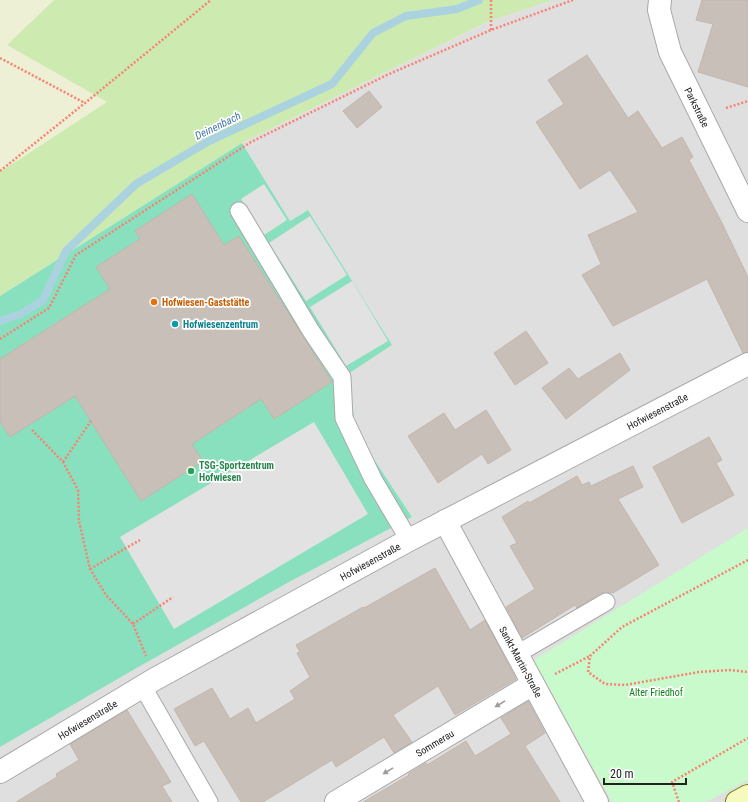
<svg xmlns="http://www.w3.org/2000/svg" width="748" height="802" viewBox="0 0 748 802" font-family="'Roboto Condensed',sans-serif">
<rect width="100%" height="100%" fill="#f2efe9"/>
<path fill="#e0dfdf" d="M553 0H748V802H0V747L135 669 291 581 412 517 356 432 348 373 392 345 308 210 290 221 242 143 487 22Z"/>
<path fill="#eef0d5" d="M0 0H54L7 45 107 102 0 172Z"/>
<path fill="#cdebb0" d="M54 0H553L487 22 242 143 0 296V172L107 102 7 45Z"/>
<path fill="#c8facc" d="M748 528V780L706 802H612L534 660Z"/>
<path fill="#88e0be" d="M242 143 290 221 308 210 392 345 348 374 356 432 412 517 291 581 135 669 0 747V296Z"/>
<path fill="#e2e2e2" d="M264 184 287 220 264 235 241 199Z
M310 216 347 275 306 301 269 243Z
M352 281 388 341 346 366 310 307Z
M314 422 368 514 174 629 120 537Z"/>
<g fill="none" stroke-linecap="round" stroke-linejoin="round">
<path stroke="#aad3df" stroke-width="8" d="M0 321 21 314 43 300 66 251 136 184 209 141 332 84 373 33 406 16 457 9 479 0"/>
</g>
<path fill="#c7bfb8" stroke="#c4b6ab" d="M702 0H748V87L698 72 713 24 696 20Z
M587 55 628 118 638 111 662 148 682 137 693 157 689 160 721 221 748 277V352L743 353 707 279 613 326 582 275 601 264 588 235 638 212 610 170 580 189 536 122 564 104 548 80Z
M369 91 382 107 357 128 343 111Z
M192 194 224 245 239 236 332 382 274 419 261 399 192 444 203 461 141 501 75 396 10 437 0 422V359L110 289 96 267 140 239 135 231Z
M526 331 548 363 515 385 494 353Z
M620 353 630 370 566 419 542 388 569 368 578 379Z
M486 410 511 450 488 464 482 454 438 483 408 436 444 413 455 430Z
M709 437 722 460 716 463 734 495 682 523 653 467Z
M633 466 643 487 618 499 659 565 613 593 612 592 610 593 606 592 601 593 577 608 575 605 522 638 506 607 535 589 510 546 517 543 502 517 528 501 529 503 577 476 582 485 589 482 591 486Z
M435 568 470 630 485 620 516 679 455 715 438 686 393 715 412 742 394 753 384 737 336 767 332 760 263 802H241L204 741 195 746 174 709 212 688 230 719 248 708 256 723 295 699 290 691 310 677 297 653 300 652 296 645 363 607 364 608Z
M528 701 545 733 525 746 560 802H363L409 775 408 774 426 763 427 765 466 741 475 756 511 734 501 718Z
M127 710 171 782 162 786 172 802H16L57 777 56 774 79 760 70 744Z"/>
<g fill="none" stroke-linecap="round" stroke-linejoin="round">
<g stroke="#a9a9a9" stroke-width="19">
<path id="lane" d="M239 211 311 331 342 377 344 418 373 479 409 540
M517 654 606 602
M143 687 209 802"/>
</g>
<g stroke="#a9a9a9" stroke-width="24">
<g id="street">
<path id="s1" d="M660 0 659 10 670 52 748 211"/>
<path id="s2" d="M445 521 597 802"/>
<path id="s3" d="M0 772 155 679 409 540 748 364"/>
<path id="s4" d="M336 802 533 684"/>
</g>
</g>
<g stroke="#707d05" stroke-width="24">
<path id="secondary" d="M737 802 748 796"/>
</g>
<path stroke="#fa8072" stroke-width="2.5" stroke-dasharray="2 2" stroke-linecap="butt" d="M491 0V30
M0 58 85 103
M726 108 748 101
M0 171 85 103 211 0
M0 339 49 308 76 255 251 142 389 74 491 30 573 0
M32 430 63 462 78 490 79 521 90 569 106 595 133 624 146 656
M63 462 91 421
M748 560 622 627 590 656 588 672 605 684 625 685 699 672 729 670 748 672
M90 569 140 540
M133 624 173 597
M555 674 590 656
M679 802 672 782 748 738"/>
<use href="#lane" stroke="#fff" stroke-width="17"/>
<use href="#street" stroke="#fff" stroke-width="22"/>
<use href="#secondary" stroke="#f7fabf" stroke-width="22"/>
</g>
<defs><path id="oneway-solid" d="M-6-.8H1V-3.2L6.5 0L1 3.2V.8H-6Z"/></defs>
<g fill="#9c9c9c">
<use href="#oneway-solid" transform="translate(500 704) rotate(149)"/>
<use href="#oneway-solid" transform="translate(388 771) rotate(149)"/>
</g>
<circle fill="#e8710a" stroke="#fff" stroke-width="1.5" cx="154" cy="302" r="4"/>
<circle fill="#0f9aa8" stroke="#fff" stroke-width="1.5" cx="175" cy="324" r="4"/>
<circle fill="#2e9e5b" stroke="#fff" stroke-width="1.5" cx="191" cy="471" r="4"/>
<g text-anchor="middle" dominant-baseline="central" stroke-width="3.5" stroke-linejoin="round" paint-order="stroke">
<g font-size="10" fill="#222" stroke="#fff">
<text stroke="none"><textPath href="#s1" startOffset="115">Parkstraße</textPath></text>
<text stroke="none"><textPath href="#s3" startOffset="750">Hofwiesenstraße</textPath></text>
<text stroke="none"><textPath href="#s3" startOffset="426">Hofwiesenstraße</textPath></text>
<text stroke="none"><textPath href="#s2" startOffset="160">Sankt-Martin-Straße</textPath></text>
<text stroke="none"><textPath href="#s3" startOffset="102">Hofwiesenstraße</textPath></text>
<text stroke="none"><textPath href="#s4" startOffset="115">Sommerau</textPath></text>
</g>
<g font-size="10" font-weight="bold" fill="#c56008" stroke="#fff" text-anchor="start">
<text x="162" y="302">Hofwiesen-Gaststätte</text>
</g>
<g font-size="10" font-weight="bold" fill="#0d838f" stroke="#fff" text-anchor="start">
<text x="183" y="324">Hofwiesenzentrum</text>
</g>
<g font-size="10" font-weight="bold" fill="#27864d" stroke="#fff" text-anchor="start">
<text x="199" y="465">TSG-Sportzentrum<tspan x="199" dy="12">Hofwiesen</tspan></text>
</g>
<g font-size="10" fill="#0c8416" stroke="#fff">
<text x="656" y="692">Alter Friedhof</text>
</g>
<g font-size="11" font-style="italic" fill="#4a7aab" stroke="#fff">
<text transform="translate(218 126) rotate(-26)">Deinenbach</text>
</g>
</g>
<path d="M604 778v6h82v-6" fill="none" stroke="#222222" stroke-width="2"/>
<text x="610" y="778" font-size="12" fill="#222222" stroke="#ffffff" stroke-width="3" paint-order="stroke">20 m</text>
</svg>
